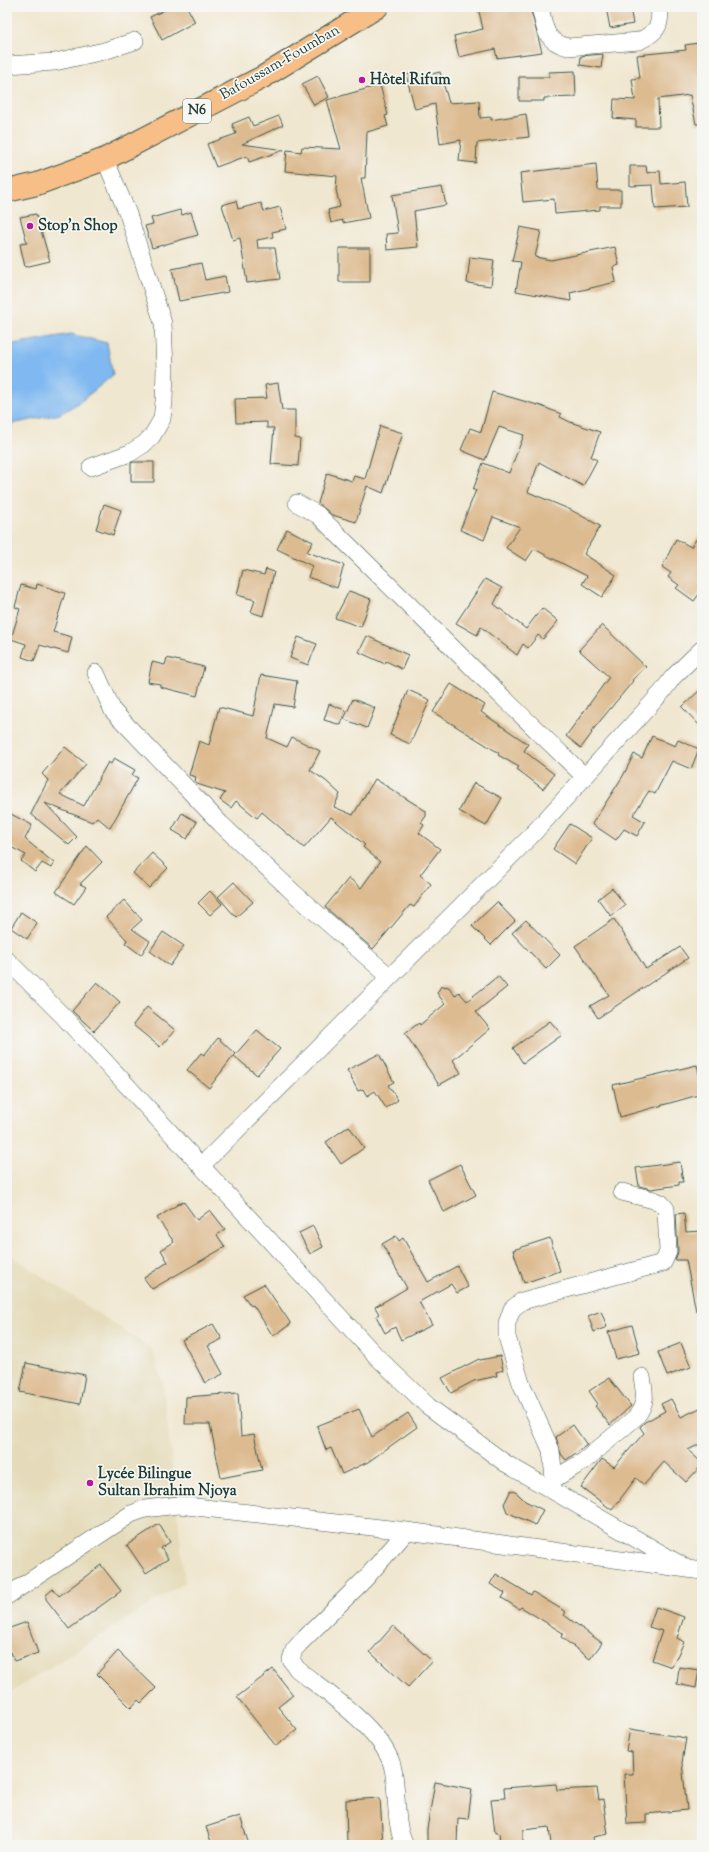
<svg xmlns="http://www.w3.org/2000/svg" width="709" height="1852" viewBox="0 0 709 1852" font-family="'Sorts Mill Goudy',serif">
<rect width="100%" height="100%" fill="#f6f6f2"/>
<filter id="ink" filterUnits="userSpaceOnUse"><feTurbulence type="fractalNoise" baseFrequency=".025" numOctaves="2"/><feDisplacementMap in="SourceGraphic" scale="8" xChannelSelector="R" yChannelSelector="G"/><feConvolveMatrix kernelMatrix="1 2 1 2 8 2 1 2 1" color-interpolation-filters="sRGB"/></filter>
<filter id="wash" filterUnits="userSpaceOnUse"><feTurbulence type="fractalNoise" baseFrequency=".012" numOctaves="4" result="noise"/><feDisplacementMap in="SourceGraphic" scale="16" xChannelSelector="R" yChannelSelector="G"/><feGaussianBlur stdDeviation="0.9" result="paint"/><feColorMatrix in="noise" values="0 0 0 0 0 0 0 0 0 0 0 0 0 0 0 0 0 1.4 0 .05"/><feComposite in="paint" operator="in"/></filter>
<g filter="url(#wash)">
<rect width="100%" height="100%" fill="#f0e7d0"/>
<path fill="#e5dbba" d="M7 1253 152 1349 163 1384 185 1582 7 1695Z"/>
<path fill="#80b9f1" stroke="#507b92" d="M71 334 107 343 113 375 80 402 60 414 7 425V345Z"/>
<g id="blocks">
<path fill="#ddbb91" d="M171 7H187L195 22 162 40 150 17Z
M478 7H530L542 52 497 58 495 49 459 57 454 36 483 29Z
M606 7H630L633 24 610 28Z
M698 43 702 74V124H696L690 95 658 99 659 127H636V120L613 118 614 99 635 100 632 79 640 78 637 55 686 50 685 45Z
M603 54 601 68 580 65 581 56Z
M575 71 576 97 544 98V101H519V77H549V72Z
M418 72 419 77 440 72 449 103 479 101 480 118 491 117V120L526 114 529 137 477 143 476 163 459 161 461 140 440 144 435 104 415 109 406 75Z
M318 76 329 97 314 105 302 84Z
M380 85 388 115 385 116 388 126 367 132 365 178H361L369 218 343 223 342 220 331 223 328 210 340 207 336 190 337 176 285 171 287 150 301 152 302 147 341 149 327 100Z
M279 116 283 125 242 144 284 150 249 162 247 156 216 167 207 144 236 134 232 124 249 117 253 126Z
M596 164 598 190H621V206H600V210L555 214 554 199 523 202 520 173Z
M630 166H646L647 173 660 171 661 184 685 182 687 207 655 209 653 185 630 186Z
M442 187 446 205 414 211 418 247 387 250 386 234 398 233 392 195Z
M236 201 238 209 261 203 264 211 280 207 286 229 272 232 273 237 257 240 258 248H275L280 279 247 283 240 238 233 240 222 205Z
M180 210 182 215 191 212 198 235 152 248 145 226 153 224 151 218Z
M36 214 50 261 25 267 20 244 27 243 20 217Z
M520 227 541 231 535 257 551 260 615 247 619 265 613 267 616 282 570 293 571 301 516 291 521 262 512 261Z
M339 248H370V282H339Z
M470 257 494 260 491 286 467 283Z
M201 263 205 280 225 276 228 292 179 301 172 269Z
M278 383 282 410H295V438L300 439 298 466 271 464 274 428H267V422L236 423 235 399 267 398 265 385Z
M492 392 541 406 561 414 560 417 570 422 600 432 591 457 597 460 583 486 539 462 528 492 571 510 600 526 584 554 616 575 602 597 582 584 587 576 534 549 526 561 506 548 520 527 493 517 484 540 460 530 476 490H473L483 463 509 473 524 435 499 427 485 460 461 450 470 428 481 432Z
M380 426 403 433 383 493 367 486 356 522 332 515 318 503 327 473 352 481 354 476 365 479Z
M134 462H154V482H131V463Z
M104 504 121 510 113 535 96 529Z
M287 529 313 542 307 552 344 565 337 588 308 577 312 566 277 549Z
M702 531V590L694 601 676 588 679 585 668 577 671 573 662 567 676 539 691 547Z
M266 569 274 572 263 616 251 612 255 600 237 595 243 570 264 575Z
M485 579 502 588 494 604 526 629 542 608 558 621 543 639 538 635 528 648 523 644 517 655 481 627 477 635 456 623Z
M37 584 65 593 53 632 72 637 68 653 40 645 34 661 22 657 26 644 11 639 20 609 15 607 21 585 36 589Z
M349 591 371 599 361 627 335 618Z
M602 625 646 667 632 680 633 681 591 732 592 733 581 748 566 736 609 677 579 650Z
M367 636 408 655 402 669 386 661 385 664 359 652Z
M298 637 317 644 308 665 290 658Z
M167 658 204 667 197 696 160 687V684L148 682 152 662 165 665Z
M261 675 297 681 293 707 275 704 267 738 287 747 292 737 320 751 310 770 326 781 340 794 334 807 353 815 375 779 426 811V816L421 823 424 825 419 833 440 849 420 875 431 884 414 907 410 905 373 949 325 907 349 878 361 888 380 862 363 847 365 845 331 817 304 848 262 812 257 818 236 801 231 808 220 800 225 793 197 784 195 782 196 777 189 775 199 741 209 745 219 707 253 716Z
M451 684 485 705 481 712 528 744 524 751 554 774 543 789 517 769 519 767 498 755 499 753 433 712Z
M702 688V728L682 707Z
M408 690 430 700 410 744 390 735Z
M353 699 375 708 367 728 344 719Z
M329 704 345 710 341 725 324 720Z
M652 736 675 746 678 740 699 749 691 769 672 761 655 794 649 791 633 815 645 822 637 836 624 829 616 840 592 824 623 776 634 754 642 758Z
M65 747 86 764 60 794 84 806 108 762 111 764 114 758 135 770 132 775 138 778 110 828 97 817 92 822 45 803 77 837 69 845 31 814 48 780 42 774Z
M474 783 502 798 486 826 459 811Z
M7 812 32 825 25 839 54 863 51 868 42 863 35 872 21 861 26 855 7 845Z
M182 813 197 822 187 839 172 830Z
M570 824 592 838 575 864 553 849Z
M87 846 102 862 80 884 86 887 74 904 56 892Z
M152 853 168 868 149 888 133 873Z
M234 882 253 902 236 917 218 897Z
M612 888 625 905 611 916 598 899Z
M210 891 222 904 210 915 198 903Z
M124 900 142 920 132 929 150 941 141 955 125 943 127 940 106 917Z
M497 902 515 921 491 945 472 926Z
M21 912 37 923 27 939 11 928Z
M614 919 646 969 680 947 688 958 598 1018 590 1006 609 995 575 946Z
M526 920 560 955 546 969 512 933Z
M163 932 184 946 170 966 150 951Z
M498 976 507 987 476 1012 490 1029 453 1060 461 1073 439 1085 405 1033 419 1023 420 1025 445 1004 437 993 441 986 449 987 455 996 459 992 467 1001Z
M97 982 120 1002 94 1031 72 1011Z
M147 1007 175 1030 160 1047 133 1025Z
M550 1021 562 1035 523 1063 513 1048Z
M257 1030 280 1049 257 1075 234 1056Z
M218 1038 235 1054 209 1088 187 1070 201 1053 204 1055Z
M379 1054 394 1082 388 1085 398 1100 386 1108 375 1091 367 1096 363 1089 358 1091 347 1070Z
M697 1065 702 1086V1094L620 1117 613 1085Z
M349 1126 364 1148 341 1164 326 1142Z
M680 1162 683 1182H679V1185L651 1189 639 1186 636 1168Z
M460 1164 476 1195 444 1212 428 1180Z
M183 1201 197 1220 210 1210 225 1229 217 1235 225 1247 152 1289 144 1278 168 1262 161 1250 174 1242 157 1218Z
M684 1213 686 1232 702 1231V1310L696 1311 686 1260H675L678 1252 676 1214Z
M313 1226 323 1247 310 1254 299 1233Z
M396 1236 399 1241 403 1238 428 1282 457 1266 468 1287 457 1293 451 1284 419 1302 432 1325 401 1340 395 1327 385 1333 376 1316 379 1314 375 1307 407 1288 382 1244Z
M550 1238 560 1271 524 1283 513 1250Z
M264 1284 291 1324 273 1336 253 1305 251 1306 243 1295Z
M601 1311 607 1327 594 1332 588 1316Z
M213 1324 222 1339 208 1346 223 1374 205 1383 182 1340Z
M632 1325 640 1353 616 1359 608 1332Z
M681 1343 691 1367 667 1376 658 1352Z
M500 1356 503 1370 496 1372 497 1376 474 1381 451 1393 442 1378 479 1359 480 1360Z
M26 1363 85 1375 80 1404 20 1392Z
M609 1378 631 1406 610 1425 595 1406 598 1404 589 1391Z
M238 1393 241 1436 254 1434 262 1470 221 1478 210 1424H185L186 1397Z
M671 1399 681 1417 702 1407V1443L688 1450 702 1463V1465L686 1482 664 1462 644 1485 636 1478 612 1510 581 1487 602 1459 614 1467 644 1433 640 1427 645 1422 665 1411 661 1404Z
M359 1409 372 1437 408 1413 417 1427 368 1462 342 1474 331 1448 326 1450 317 1426Z
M573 1425 587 1445 566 1460 561 1454 556 1437Z
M511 1490 517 1493 525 1501 543 1510 535 1525 507 1512 504 1504Z
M159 1524 170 1542 161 1548 168 1559 146 1573 127 1545Z
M101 1565 121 1591 69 1629 46 1599V1595L53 1589 59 1596Z
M496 1574 531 1595 533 1592 566 1612 564 1615 602 1643 590 1659 561 1637 563 1633 521 1607 519 1609 502 1598 505 1593 490 1584Z
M656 1607 684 1617 677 1638 684 1642 672 1667 652 1660 662 1631 649 1627Z
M27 1622 38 1653 14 1661 11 1652 7 1653V1629Z
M393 1626 432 1661 408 1687 370 1652Z
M118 1651 156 1688 141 1703 138 1700 131 1708 97 1674Z
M679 1667 699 1670 696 1688 677 1684Z
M273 1669 293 1695 278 1707 297 1730 276 1746 237 1697Z
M630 1729 686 1738 682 1763 687 1810 646 1814V1823L627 1824 624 1774H633L632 1752 626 1751Z
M435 1782 472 1789 468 1819 458 1818 457 1845H427V1829Z
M556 1784 557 1790 597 1788 599 1800 603 1799 608 1834 593 1837 594 1845H551L549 1827 523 1830V1845H500L499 1833H495L491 1799 505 1798 504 1788Z
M380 1798 383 1845H347L346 1800Z
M240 1816 249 1845H212L206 1827Z"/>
</g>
</g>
<g filter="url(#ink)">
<use href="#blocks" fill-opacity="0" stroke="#3e564b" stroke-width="1"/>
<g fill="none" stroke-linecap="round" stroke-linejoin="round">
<g stroke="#3e564b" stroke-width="18">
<path id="minor" d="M540 7C545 28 544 41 568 47L639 41C656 33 662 26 659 7
M7 65 55 62 104 51 135 41
M91 467 130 453 144 444 152 436 162 419 164 401 165 369 163 323 128 214 105 159
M297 503 318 515 484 679 585 777
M96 673 113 711 221 824 296 895 390 977
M7 960 63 1016 377 1357 428 1406 505 1463 688 1569
M202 1165 529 838 662 692 673 677 702 649
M554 1479 584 1461 636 1417C647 1403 645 1394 642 1377
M551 1490 554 1479 551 1450 521 1383 507 1337V1323L512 1309 522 1301 663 1263 668 1252 666 1209 661 1203 654 1200 622 1192
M7 1596 131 1514 145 1509 178 1505 407 1531 702 1571
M405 1845C394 1825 398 1792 393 1769 386 1732 327 1693 297 1669L291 1660 294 1650 300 1643 365 1579 407 1531"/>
</g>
<g stroke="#3e564b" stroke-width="24">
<path id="trunk" d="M7 191 37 184 105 159 263 77 377 7"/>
</g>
<use href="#minor" stroke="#fff" stroke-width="17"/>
<use href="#trunk" stroke="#f7be88" stroke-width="22"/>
</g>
</g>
<g fill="#b5179e" stroke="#f6f6f2" stroke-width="1.5">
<circle cx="362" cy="80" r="4"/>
<circle cx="30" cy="226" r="4"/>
<circle cx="90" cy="1483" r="4"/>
</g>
<g text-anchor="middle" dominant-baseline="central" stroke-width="3.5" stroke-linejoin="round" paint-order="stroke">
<rect fill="#f6f6f2" stroke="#60746d" stroke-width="1" x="183" y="99" width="28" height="24" rx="3"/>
<g font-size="14" font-weight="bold" fill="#1f3d34">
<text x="197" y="111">N6</text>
</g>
<g font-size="15" fill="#1f3d34" stroke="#f6f6f2">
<text transform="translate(280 63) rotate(-30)">Bafoussam-Foumban</text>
</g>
<g font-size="15" font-weight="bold" fill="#1f3d34" stroke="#f6f6f2" text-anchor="start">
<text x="370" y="80">Hôtel Rifum</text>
<text x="38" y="226">Stop'n Shop</text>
<text x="98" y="1474">Lycée Bilingue<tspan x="98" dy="17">Sultan Ibrahim Njoya</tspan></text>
</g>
</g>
<rect width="709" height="1852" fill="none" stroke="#f6f6f2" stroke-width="24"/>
</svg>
